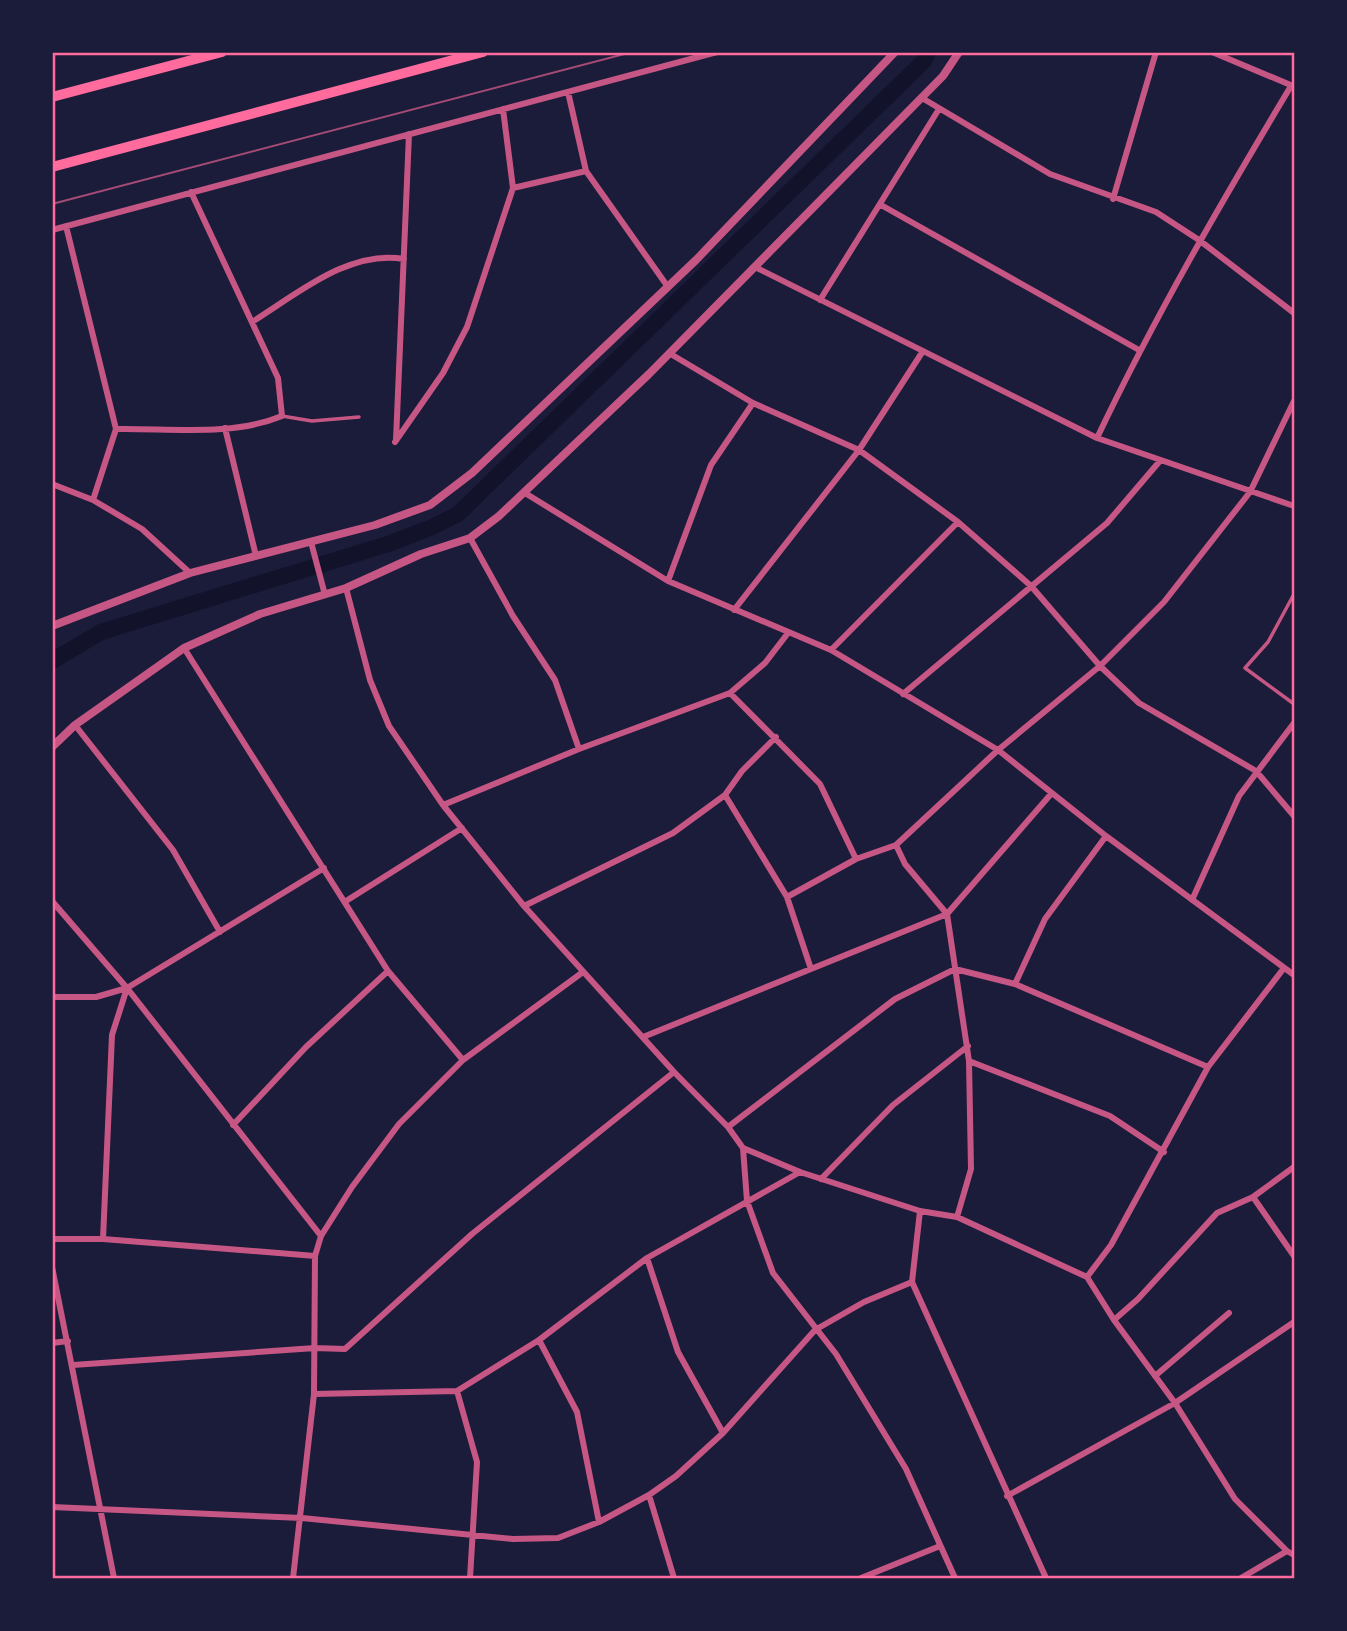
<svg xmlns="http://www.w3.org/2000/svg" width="1347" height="1631" viewBox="0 0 1347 1631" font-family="Arial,sans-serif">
<rect width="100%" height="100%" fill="#1b1b3a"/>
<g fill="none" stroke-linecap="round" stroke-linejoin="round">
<path stroke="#12122b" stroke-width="16" d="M52 661 101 632 388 544 430 528 458 514 924 61 928 52"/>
<path stroke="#c65784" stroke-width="3.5" d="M282 416 312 421 359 417
M1294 594 1268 642 1245 668 1294 704"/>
<path stroke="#c65784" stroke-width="6" d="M1212 52 1293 86
M568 92 586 171 668 287
M922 98 1050 174 1156 212 1199 240 1294 313
M513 188 586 171
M1113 199 1156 52
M881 205 1139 350
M66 226 116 429 93 500
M52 230 717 52
M755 267 1097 438 1294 506
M820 300 939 109
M252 322C296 295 349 249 404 259
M669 353 753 403 859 450 958 522 1031 586 1100 666 1139 703 1256 771 1294 816
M225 428 256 556
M116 429C170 428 231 437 282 416L278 378 191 192
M1097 438C1155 316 1222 201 1291 86
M396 440 409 134
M395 442 443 373 467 327 513 188 503 109
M52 484 93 500 142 529 190 573
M525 493 668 581 831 650 998 750 1106 836 1294 975
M470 538 513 616 555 680 579 749
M311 542 325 595
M668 581 711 465 753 403
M346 588 370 680 389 726 443 805 524 906 674 1072 728 1127 743 1148 800 1172 920 1211 957 1217 1087 1277 1114 1320 1175 1403 1235 1499 1287 1551 1294 1555
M734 610 859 450 923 351
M184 648 388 971 463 1060
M831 650 958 522
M730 693 820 784 856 859
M903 694 1107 523 1159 462
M75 725 173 850 220 932
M725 795 787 897 811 969
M443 805 579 749 730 693 765 663 788 633
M896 845 905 864 947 914 969 1061 971 1169 957 1217
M787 897 856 859 896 845 998 750 1100 666 1164 602 1250 492 1294 401
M1192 900 1239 796 1294 723
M52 901 127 988 321 1236
M346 901 462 828
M524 906 673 833 725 795 742 771 776 737
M1015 984 1045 919 1106 836
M52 997H96L127 988 324 868
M643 1037 947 914 1051 794
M969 1061 1110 1116 1164 1152
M233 1125 306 1047 388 971
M728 1127 895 999 955 969 1015 984 1208 1067
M743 1148 747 1201 773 1273 836 1354 906 1469 955 1578
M821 1179 893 1105 968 1046
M1253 1197 1294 1256
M920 1211 912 1282 1046 1578
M52 1239H103L315 1256
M103 1239 112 1035 127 988
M647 1258 678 1352 723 1433
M52 1267 114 1578
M1087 1277 1111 1245 1208 1067 1284 968
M1114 1320 1138 1299 1217 1213 1253 1197 1294 1167
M539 1340 577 1412 599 1522
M52 1343 68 1341
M73 1365 315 1348 345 1349 472 1234 674 1072
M1155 1376 1229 1313
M457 1391 477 1462 470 1578
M314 1394 457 1391 539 1340 647 1258 800 1172
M649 1495 674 1578
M1007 1496 1175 1403 1294 1322
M52 1507 302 1518 513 1539 558 1538 599 1522 649 1495 676 1476 723 1433 815 1330 864 1302 912 1282
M293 1578 314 1394 315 1256 321 1236 352 1187 399 1124 463 1060 583 972
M861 1578 940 1546
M1241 1578 1287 1551"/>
<path stroke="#c65784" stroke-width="8" d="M52 626 190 573 375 525 430 505 472 473 696 260 895 52
M52 747 75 725 184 648 260 614 346 588 421 554 470 538 499 516 649 374 943 76 959 52"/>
<path stroke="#ff6b9d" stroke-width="10" d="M52 97 222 52
M52 167 483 52"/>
<path stroke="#a44b75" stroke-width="2" d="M52 204 632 52"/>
</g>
<rect width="1347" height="1631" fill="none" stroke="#1b1b3a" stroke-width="108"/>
<rect x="54" y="54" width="1239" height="1523" fill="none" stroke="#ff6b9d" stroke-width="2.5"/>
</svg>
